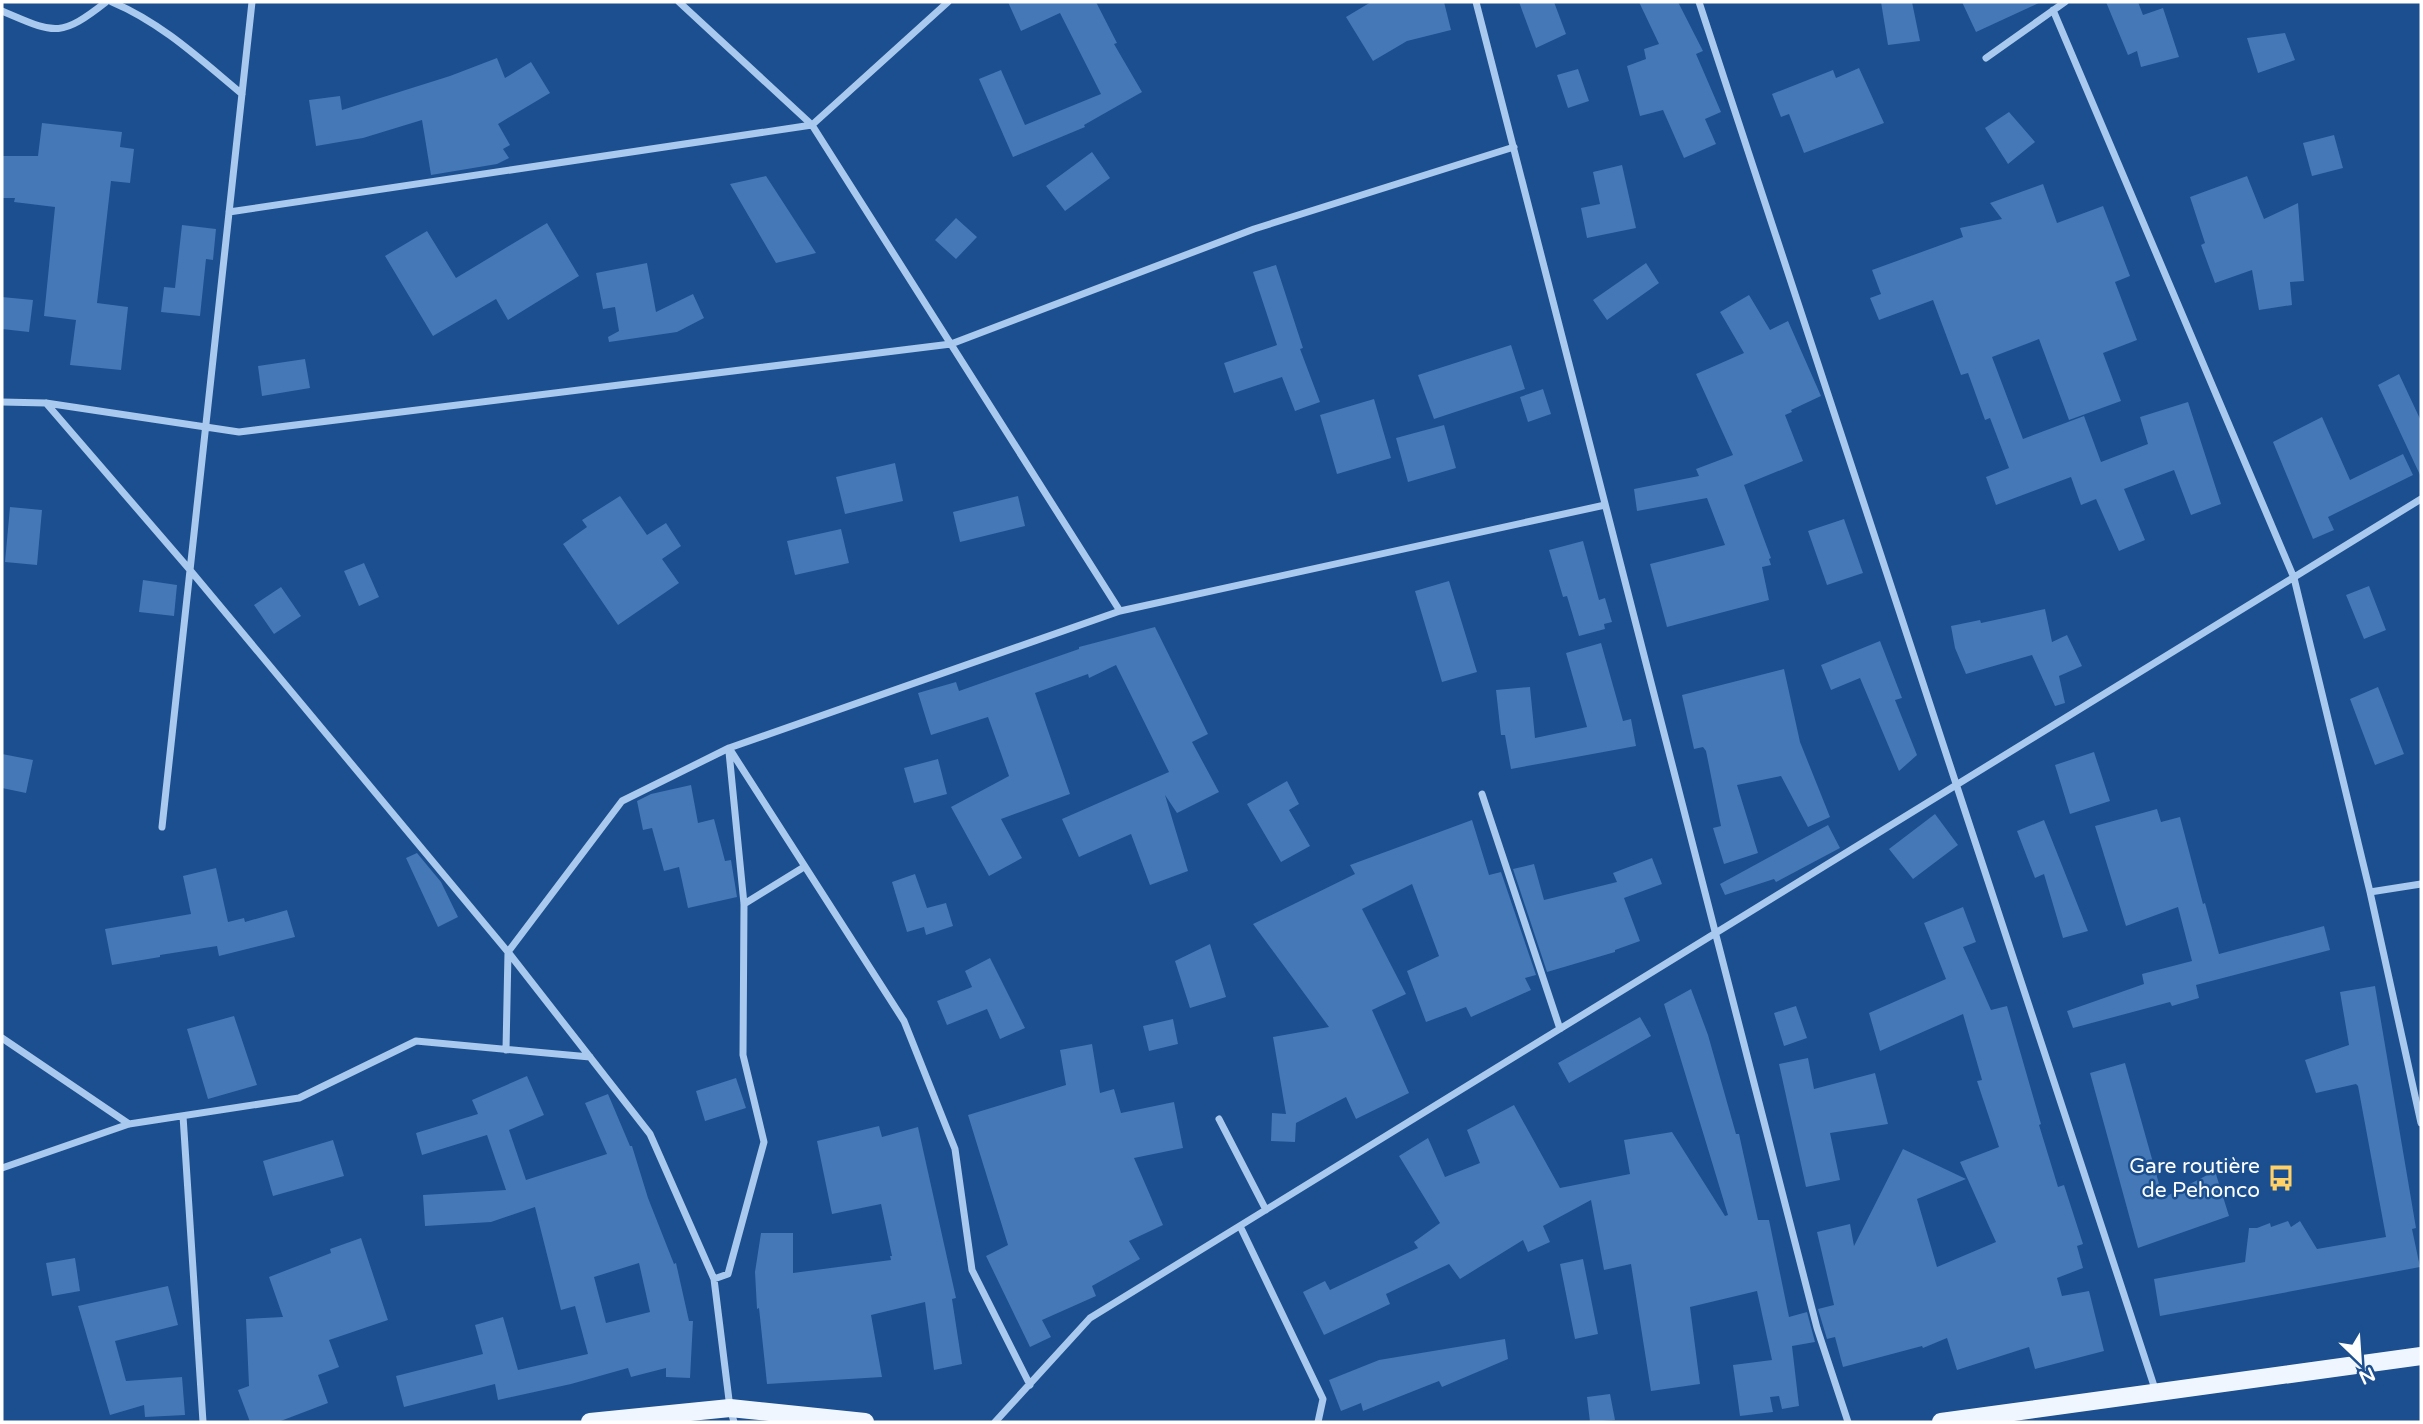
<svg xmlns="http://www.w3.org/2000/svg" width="2423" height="1424" viewBox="0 0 2423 1424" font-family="'Varela Round',sans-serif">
<rect width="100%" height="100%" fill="#1b4f8f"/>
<path fill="#4478b7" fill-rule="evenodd" d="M1008 2H1096L1117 43 1114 44 1142 92 1084 125 1085 127 1013 157 979 79 1001 70 1025 125 1101 94 1060 13 1021 31Z
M1371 2H1444L1451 30 1407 41 1373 61 1346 17Z
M1519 2H1554L1566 34 1536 48Z
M1639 2H1678L1703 51 1696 54 1721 112 1705 119 1716 144 1684 158 1663 110 1640 116 1627 66 1646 59 1644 49 1659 44Z
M1881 2H1912L1920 41 1888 45Z
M1962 2H2041L1976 32Z
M2106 2H2138L2143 15 2163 8 2179 57 2141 67 2137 51 2128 55Z
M2285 33 2295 60 2258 73 2247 38Z
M497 58 505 78 531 62 550 93 498 124 510 145 503 149 509 158 497 164 431 175 422 120 363 138 316 146 309 100 340 96 342 110 450 76Z
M1859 68 1884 123 1804 153 1789 114 1781 117 1772 94 1833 70 1836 78Z
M1578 69 1589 101 1568 108 1557 75Z
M2009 112 2035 142 2008 164 1985 128Z
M42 123 122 132 120 147 134 149 130 183 111 181 97 303 128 307 121 370 70 365 76 320 44 316 55 207 14 202 15 198H2V156H38Z
M2334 135 2343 168 2312 176 2303 143Z
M1092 152 1110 178 1065 211 1046 186Z
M1622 165 1636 228 1587 238 1581 208 1600 204 1593 172Z
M766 176 816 253 776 263 730 184Z
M2247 176 2264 219 2298 203 2304 281 2290 282 2292 305 2259 310 2252 270 2215 283 2201 245 2205 243 2190 197Z
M2043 184 2057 223 2103 206 2130 276 2115 282 2137 340 2103 353 2121 401 2069 420 2039 339 1992 357 2023 439 2084 416 2101 462 2148 444 2140 417 2188 402 2221 504 2191 515 2174 470 2124 489 2145 540 2119 551 2096 499 2081 505 2071 477 1996 505 1986 477 2009 468 1990 418 1985 420 1968 373 1961 375 1933 300 1879 320 1870 298 1881 294 1872 270 1963 237 1960 228 2002 219 1990 203Z
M956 218 977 237 956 259 935 240Z
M547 223 579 276 508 320 496 299 433 336 385 256 427 231 456 278Z
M182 225 216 229 213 260 206 259 200 316 161 312 164 287 175 288Z
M647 263 656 312 693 294 704 318 677 332 609 342 608 337 619 331 615 307 603 309 596 273Z
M1646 263 1659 283 1607 320 1593 300Z
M1276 265 1303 348 1300 349 1320 402 1295 411 1282 377 1234 393 1224 363 1277 345 1253 272Z
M1749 295 1770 330 1788 321 1821 396 1791 410 1792 412 1785 415 1803 461 1744 485 1771 558 1769 559 1771 565 1762 567 1769 600 1667 627 1650 564 1725 545 1707 498 1637 511 1634 489 1699 476 1696 469 1733 455 1696 374 1744 353 1720 312Z
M2 297 33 300 29 332 2 329Z
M1511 345 1525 389 1434 419 1418 375Z
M305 359 310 388 262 396 258 366Z
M2399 374 2421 421V477L2378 385Z
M1543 389 1551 414 1528 422 1520 397Z
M1374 399 1391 458 1337 474 1320 415Z
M2322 417 2350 480 2403 454 2413 475 2328 517 2334 530 2313 539 2273 442Z
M1444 425 1456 468 1408 482 1396 438Z
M895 463 903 501 845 514 836 477Z
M620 496 647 535 666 523 681 546 662 559 679 583 618 625 563 544 587 527 582 520Z
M1018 496 1025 526 960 542 953 512Z
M10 507 42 510 37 565 5 562Z
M1844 519 1863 573 1827 585 1808 531Z
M841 529 849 563 795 575 787 541Z
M1583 541 1599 600 1605 598 1612 622 1604 624 1605 629 1579 636 1567 596 1563 597 1549 550Z
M364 563 379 597 359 606 344 571Z
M143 580 177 585 174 616 139 612Z
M1449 581 1477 672 1442 682 1415 591Z
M2369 586 2386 630 2364 639 2346 595Z
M281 587 301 616 274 634 254 605Z
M2045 609 2052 642 2067 635 2082 666 2059 676 2065 703 2055 706 2032 655 1966 674 1955 648 1951 626 1980 620 1981 623Z
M1155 627 1208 734 1192 742 1219 792 1177 813 1165 795 1188 871 1150 885 1131 834 1079 857 1062 819 1169 772 1116 665 1089 678 1088 674 1035 693 1070 794 1001 819 1022 858 989 876 951 807 1009 776 988 717 931 735 918 693 956 682 959 691 1079 649V647Z
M1880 641 1902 698 1895 700 1917 755 1899 771 1860 678 1831 690 1821 665Z
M1601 643 1623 721 1631 719 1636 746 1511 769 1505 735H1501L1496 690 1530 687 1535 738 1587 727 1566 653Z
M1784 669 1800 742 1830 817 1808 827 1781 776 1737 785 1758 853 1724 864 1713 828 1721 826 1706 751 1703 747 1694 749 1682 695Z
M2378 687 2404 754 2375 765 2350 699Z
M2094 752 2110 801 2070 814 2055 765Z
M2 754 33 760 26 793 2 788Z
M938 759 947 794 914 803 904 768Z
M1287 781 1299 804 1289 810 1310 846 1281 862 1247 804Z
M691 785 698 823 714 819 725 861 731 860 737 897 688 908 679 867 664 871 652 828 643 830 637 801 651 794Z
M2157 809 2161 822 2180 817 2203 904 2205 903 2219 954 2324 926 2330 950 2196 985 2199 998 2172 1006 2170 1002 2073 1028 2067 1011 2144 984 2142 974 2192 961 2178 907 2126 926 2095 826Z
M1935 814 1958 845 1913 879 1889 849Z
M1472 820 1489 875 1501 872 1536 975 1525 978 1531 990 1471 1017 1466 1007 1426 1022 1407 971 1439 956 1412 884 1362 909 1406 994 1372 1010 1409 1093 1356 1119 1346 1097 1296 1123 1295 1142 1271 1141 1272 1113 1286 1114 1273 1037 1329 1027 1253 924 1355 874 1350 865Z
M2044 820 2088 931 2063 938 2044 874 2035 878 2017 831Z
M1828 825 1840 848 1776 882 1774 879 1725 895 1720 884Z
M417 853 441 882 458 917 438 927 406 858Z
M1652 858 1662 884 1624 898 1640 941 1615 950V952L1547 972 1513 869 1534 864 1544 900 1617 882 1613 873Z
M216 868 228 922 244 918 245 922 287 910 295 937 219 956 217 946 160 955V957L112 965 105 929 191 914 183 876Z
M915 874 927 908 946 903 953 926 926 935 924 927 907 932 892 882Z
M1963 907 1976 942 1963 947 1991 1010 2007 1006 2041 1124 2039 1125 2058 1187 2064 1185 2083 1244 2077 1246 2083 1268 2057 1278 2062 1296 2089 1291 2104 1351 2035 1369 2029 1347 1957 1370 1947 1338 1923 1348 1922 1346 1843 1367 1835 1337 1827 1339 1818 1309 1834 1305 1817 1232 1850 1224 1854 1246 1903 1149 1966 1179 1917 1199 1937 1267 1996 1242 1960 1162 1999 1147 1977 1081 1982 1080 1963 1014 1880 1051 1869 1013 1946 979 1924 923Z
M1210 944 1226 997 1190 1008 1175 961Z
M990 958 1025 1028 1000 1039 987 1009 947 1025 937 1001 972 987 965 971Z
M2375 986 2416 1228 2412 1229 2420 1267 2160 1316 2154 1279 2245 1262 2249 1228H2257L2270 1223 2271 1227 2288 1221 2291 1227 2300 1221 2317 1249 2386 1237 2358 1086 2356 1084 2316 1093 2305 1060 2349 1045 2340 992Z
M1691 989 1708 1035 1736 1134H1739L1758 1220H1769L1789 1317 1807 1312 1815 1342 1792 1346 1799 1406 1782 1409 1779 1396 1770 1397 1773 1412 1740 1416 1733 1365 1772 1360 1757 1291 1690 1307 1700 1384 1651 1391 1631 1264 1604 1270 1591 1200 1543 1226 1550 1242 1528 1252 1523 1240 1460 1279 1449 1264 1386 1294 1390 1304 1324 1335 1303 1292 1325 1281 1330 1290 1418 1248 1414 1242 1440 1223 1399 1156 1428 1138 1445 1177 1480 1163 1467 1130 1514 1105 1560 1188 1630 1174 1624 1140 1672 1132 1725 1216 1728 1215 1664 1004Z
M1796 1006 1807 1038 1784 1046 1774 1013Z
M234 1016 257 1085 208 1099 187 1029Z
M1640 1017 1651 1036 1569 1083 1558 1063Z
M1173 1019 1178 1044 1149 1051 1143 1026Z
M1092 1044 1100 1093 1114 1089 1121 1113 1174 1102 1183 1148 1134 1158 1163 1225 1129 1241 1140 1259 1092 1286 1096 1296 1042 1320 1051 1337 1030 1347 986 1256 1008 1245 968 1115 1066 1085 1060 1050Z
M1808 1058 1814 1089 1875 1073 1888 1124 1830 1133 1840 1180 1806 1187 1779 1064Z
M2125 1063 2163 1198 2215 1171 2229 1216 2138 1248 2090 1073Z
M527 1076 544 1115 509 1130 526 1180 607 1154 585 1103 608 1094 630 1146H632L648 1198 674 1264 676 1263 689 1321H693L690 1378 666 1377V1368L631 1377 628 1368 571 1384 498 1400 495 1384 404 1407 396 1376 483 1354 475 1325 503 1317 518 1370 588 1354 575 1306 561 1310 535 1207 491 1222 425 1226 423 1195 506 1190 487 1135 422 1155 416 1133 478 1114 472 1100ZM639 1263 650 1312 606 1323 594 1277Z
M736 1078 746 1108 705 1121 696 1091Z
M879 1126 882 1137 918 1127 956 1298 952 1299 962 1364 934 1370 925 1302 871 1315 882 1377 767 1384 759 1308 757 1309 755 1272 761 1233H793V1273L891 1260 890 1256H892L881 1204 832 1214 817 1141Z
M333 1140 344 1176 273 1196 263 1161Z
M361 1238 388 1320 329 1340 339 1367 318 1375 328 1403 278 1422H250L238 1390 249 1386 246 1319 283 1317 269 1277 331 1253 330 1249Z
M75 1258 80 1291 52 1296 46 1263Z
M1583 1259 1598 1334 1575 1339 1560 1264Z
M168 1286 178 1325 115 1341 126 1381 182 1377 185 1415 145 1417 144 1405 110 1415 78 1306Z
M1505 1339 1508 1359 1442 1387 1439 1381 1363 1411 1361 1403 1341 1411 1329 1380 1379 1360Z
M1610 1394 1615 1420 1590 1422 1587 1397Z"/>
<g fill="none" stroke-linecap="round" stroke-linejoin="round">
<path stroke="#a9c9ee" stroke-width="7" d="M112 2C162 23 201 60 242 94
M679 2 812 125 1120 611
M1476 2 1817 1328 1848 1422
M1699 2 2156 1392
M2053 10 2294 578 2370 892 2421 1123
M2 11C54 33 59 39 106 2
M1986 58 2065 2
M229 212 812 125 948 2
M2 402 46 403 239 432 951 344 1254 229 1514 147
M46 403 190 570 508 952 650 1134 714 1279 730 1408 734 1422
M729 748 904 1021 955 1149 972 1270 1030 1385
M1482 794 1560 1029
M162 827 252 2
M2370 892 2421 884
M744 904 804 867
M2 1038 129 1124
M506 1050 508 952 622 801 729 748 1120 611 1605 505
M183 1116 203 1422
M1219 1119 1266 1210
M2 1168 129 1124 299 1098 416 1041 590 1057
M1240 1226 1323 1399 1318 1422
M714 1279 728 1274 764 1142 743 1055 744 904 729 752
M995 1422 1090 1318 2421 499"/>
<path stroke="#f0f6ff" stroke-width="18" d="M590 1422 730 1408 865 1422
M1941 1422 2421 1356"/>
</g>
<defs>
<g id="bus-bare" transform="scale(2.1)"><path d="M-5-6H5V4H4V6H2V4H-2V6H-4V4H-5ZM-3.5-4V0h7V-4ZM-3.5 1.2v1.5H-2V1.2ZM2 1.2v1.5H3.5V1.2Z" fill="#ffd166" stroke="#1b4f8f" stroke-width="2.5" paint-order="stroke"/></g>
</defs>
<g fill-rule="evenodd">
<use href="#bus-bare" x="2281" y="1178"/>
</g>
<g text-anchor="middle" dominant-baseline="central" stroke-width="5" stroke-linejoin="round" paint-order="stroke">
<g font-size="21" fill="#fff" stroke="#1b4f8f" text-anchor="end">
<text x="2260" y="1166">Gare routière<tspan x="2260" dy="24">de Pehonco</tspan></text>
</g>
</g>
<rect width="2423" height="1424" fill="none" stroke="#ffffff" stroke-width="7"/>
<g transform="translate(2360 1361) rotate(155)" stroke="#1b4f8f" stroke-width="5" paint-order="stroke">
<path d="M0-5L12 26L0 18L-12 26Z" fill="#ffffff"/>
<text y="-10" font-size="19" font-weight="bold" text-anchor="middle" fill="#ffffff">N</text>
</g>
</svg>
